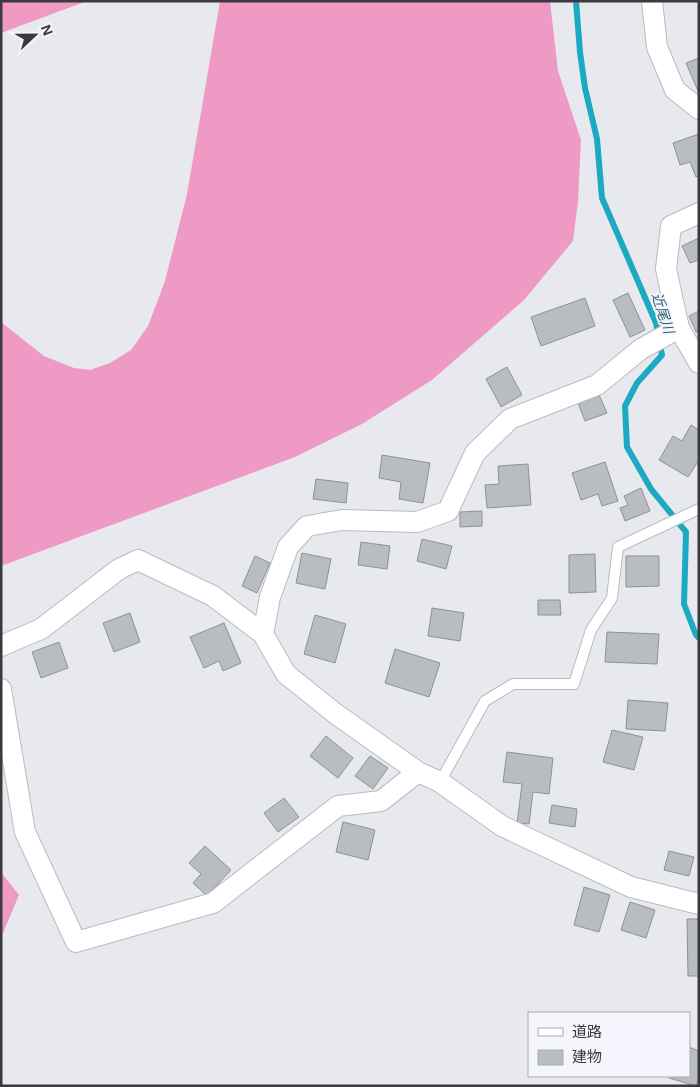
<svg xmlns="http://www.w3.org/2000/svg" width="700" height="1087" viewBox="0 0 700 1087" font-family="Helvetica,'Noto Sans JP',sans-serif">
<rect width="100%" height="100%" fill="#e8e9ef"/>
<path fill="#ef9ac5" d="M1 1H87L1 33Z
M220 1H550L558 71 581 140 578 202 573 241 524 300 432 380 362 424 295 457 1 566V322L44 356 74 368 90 370 110 363 131 350 148 326 165 281 187 194Z
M1 872 19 895 1 938Z"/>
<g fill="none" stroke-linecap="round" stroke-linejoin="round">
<path stroke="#1da9c2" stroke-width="6" d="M576 1 580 52 585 88 597 139 602 198 656 323 662 355 637 383 625 406 627 447 651 489 686 532 684 604 696 635 699 638"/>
</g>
<path fill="#b8bdc2" stroke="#8d9296" d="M699 58V90L698 91 686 63Z
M699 134V176L696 177 690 162 680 165 673 143Z
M699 238V260L690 263 682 246Z
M628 293 645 330 630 337 613 300Z
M585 298 595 326 541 346 531 317Z
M699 311V331L696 332 689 316Z
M507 367 522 395 501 407 486 379Z
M599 395 607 413 585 421 578 403Z
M691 425 699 430V460L688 477 659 460 673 436 682 441Z
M382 455 430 463 423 503 399 499 401 482 379 478Z
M605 462 618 501 602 506 598 494 581 500 572 473Z
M528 464 531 505 487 508 485 485 499 484 498 466Z
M316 479 348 483 346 503 313 499Z
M641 488 650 511 625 521 620 508 628 505 624 496Z
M482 511V526L460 527V512Z
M422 539 452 546 446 569 417 561Z
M361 542 390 546 387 569 358 565Z
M302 553 331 559 325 589 296 583Z
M595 554 596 592 569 593V555Z
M255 556 270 563 257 593 242 586Z
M626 556H659V586L626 587Z
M538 600H560L561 615H538Z
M432 608 464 613 460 641 428 636Z
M130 613 140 642 114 652 103 623Z
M315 615 346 624 335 663 304 654Z
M224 623 241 663 223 671 219 661 204 668 190 637Z
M607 632 659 634 657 664 605 662Z
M59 642 68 668 41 678 32 652Z
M395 649 440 663 429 697 385 683Z
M628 700 668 703 665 731 626 729Z
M612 730 643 737 634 770 603 762Z
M326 736 353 758 338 778 310 756Z
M507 752 553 758 549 794 533 792 529 824 517 823 522 784 503 782Z
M370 756 388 768 373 789 355 776Z
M284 798 299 817 278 832 264 813Z
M552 805 577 809 575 827 549 823Z
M343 822 375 830 368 860 336 852Z
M205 846 231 870 207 896 193 883 201 874 189 863Z
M669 851 694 857 689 876 664 870Z
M584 887 610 895 599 932 574 925Z
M630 902 655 910 646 938 621 930Z
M687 919H699V976H688Z
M689 1047 699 1051V1076L696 1086 669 1078 670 1076H689Z"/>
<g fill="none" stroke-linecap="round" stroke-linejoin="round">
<g stroke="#babac1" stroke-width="12">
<path id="service" d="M440 782 485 701 513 684H574L591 630 612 598 618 547 699 509"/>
</g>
<g stroke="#babac1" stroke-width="22">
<path id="minor" d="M652 1 657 47 675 90 699 109
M699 213 671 226 666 269 679 328 699 363
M679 328 641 349 597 385 510 419 475 453 448 511 417 522 342 520 307 526 288 547 270 597 263 634 286 674 336 714 418 772 440 782 502 826 631 887 699 904
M1 646 41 629 119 569 138 560 213 596 263 634
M1 689 25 832 76 942 213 903 338 806 381 801 418 772"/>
</g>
<use href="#service" stroke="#fff" stroke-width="10"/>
<use href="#minor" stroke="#fff" stroke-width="20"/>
</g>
<g text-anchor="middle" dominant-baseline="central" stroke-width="4" stroke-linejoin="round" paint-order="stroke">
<g font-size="14" font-style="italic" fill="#2c5f6b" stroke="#f5f6fd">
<text transform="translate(663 313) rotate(72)">近尾川</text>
</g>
</g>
<rect width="700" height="1087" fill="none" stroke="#3b3b3e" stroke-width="5"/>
<rect x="528" y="1012" width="162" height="65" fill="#f5f6fd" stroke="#ababb1"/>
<rect x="538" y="1028" width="25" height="8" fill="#ffffff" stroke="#ababb1"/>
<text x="572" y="1037" font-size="15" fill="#3b3b3e">道路</text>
<rect x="538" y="1050" width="25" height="15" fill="#b8bdc2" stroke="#ababb1"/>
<text x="572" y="1062" font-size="15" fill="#3b3b3e">建物</text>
<g transform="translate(35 35) rotate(68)" stroke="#f5f6fd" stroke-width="4" paint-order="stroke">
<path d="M0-4L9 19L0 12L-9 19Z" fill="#3b3b3e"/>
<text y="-8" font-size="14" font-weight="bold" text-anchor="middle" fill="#3b3b3e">N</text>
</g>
</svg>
